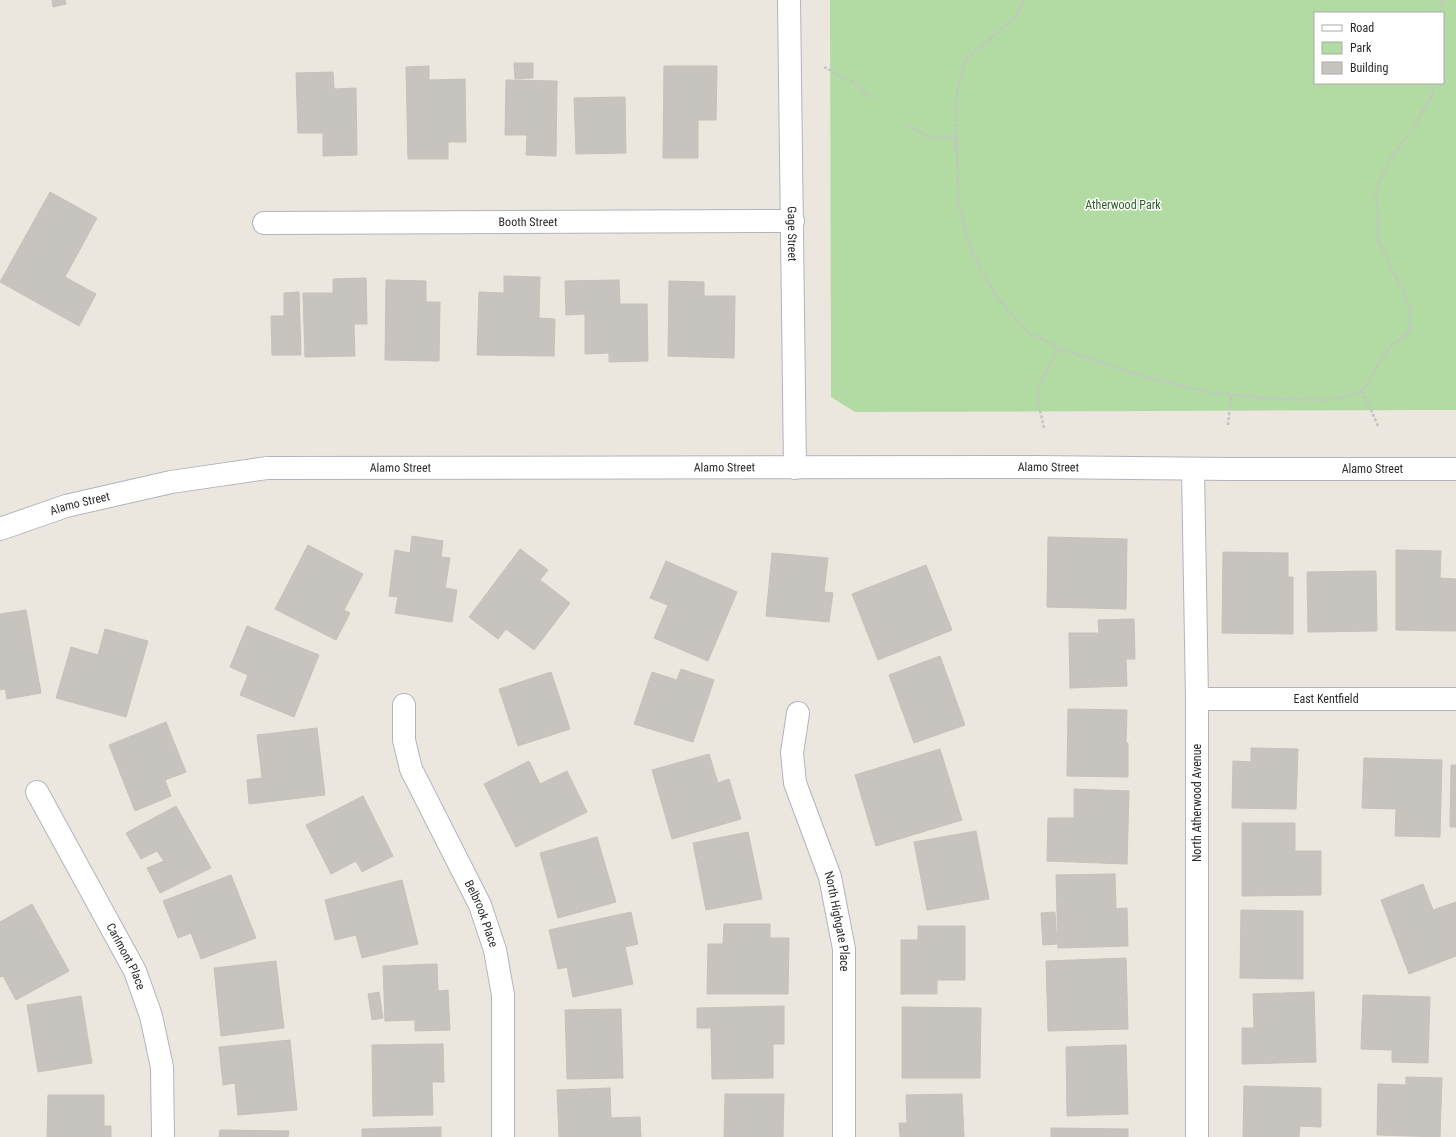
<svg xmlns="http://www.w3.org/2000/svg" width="1456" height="1137" viewBox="0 0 1456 1137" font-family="'Roboto Condensed',sans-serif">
<rect width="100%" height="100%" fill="#ebe7df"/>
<path fill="#b1dba2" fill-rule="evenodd" d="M830 0H1456V410L855 412 831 397ZM1315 13H1443V83H1315Z"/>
<path fill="#c7c3be" stroke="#c6c2b9" d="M52 0H65L66 4 53 7Z
M514 63H533V78L515 79Z
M429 66V80L465 79 466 142H448V159H408L406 67Z
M664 66H717L716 120H698V158H663Z
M333 72 334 89 356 88 357 155 323 156V133H298L296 73Z
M506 80 557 81 556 156 526 155 527 135H505Z
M625 97 626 153 576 154 574 98Z
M50 192 97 218 65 277 96 294 79 326 0 282Z
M504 276 540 277 539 318 555 319 554 356 477 355 479 292 504 293Z
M366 278 367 324H354L355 356 305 357 303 293H333V279Z
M386 280 426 281V302H440L439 361 385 360Z
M619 280 620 304H647L648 361 609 362V353L585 354V314L566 315 565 281Z
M669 281 704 282V296H735L734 358 668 356Z
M299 292 301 355H272L271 316H284V293Z
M412 536 443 541 441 557 450 558 445 588 457 590 452 622 395 613 398 597 389 596 395 550 410 553Z
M1048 537 1127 539 1126 609 1047 607Z
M308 545 363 574 344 610 350 613 336 640 275 609Z
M520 549 548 570 540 580 570 603 534 650 506 629 498 639 469 617Z
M1396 550 1441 551 1440 578 1456 579V631L1396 630Z
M1223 552 1288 553V577H1293V634L1222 633Z
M772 553 828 558 824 592 833 593 829 622 766 616Z
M666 561 737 592 708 661 654 638 668 605 650 598Z
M926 565 952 630 878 660 852 594Z
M1376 571 1377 631 1308 632 1307 572Z
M26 610 41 693 7 699 5 689 0 690V614Z
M1134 619 1135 659H1126L1127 686 1070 688 1069 633H1099L1098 620Z
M247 626 319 655 294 717 240 695 248 675 230 667Z
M105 629 148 641 126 717 56 698 71 647 98 655Z
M940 656 965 725 914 743 889 675Z
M681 669 714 680 693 742 634 724 652 672 677 680Z
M551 672 570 729 518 746 499 689Z
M1068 709 1127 710 1126 743H1128V777L1067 776Z
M166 722 186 772 165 780 171 796 135 811 109 745Z
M317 728 325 795 249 804 247 780 262 778 257 735Z
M1251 748 1298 749 1296 809 1232 808 1233 761 1251 762Z
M940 749 962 820 876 846 855 775Z
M709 754 718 783 729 779 741 819 672 839 652 770Z
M1364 758 1442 760 1440 837 1395 836 1396 809 1362 808Z
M529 761 540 784 567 771 587 812 516 847 484 784Z
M1451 765H1456V827H1450Z
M1074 789 1129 791 1127 864 1047 861 1048 818H1074Z
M363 796 393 856 362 872 356 861 331 874 306 825Z
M176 806 211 868 160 893 147 868 164 861 157 851 141 859 126 833Z
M1242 823H1295V851H1321V895L1242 896Z
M976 831 989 899 927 910 914 842Z
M748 832 762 899 706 910 693 843Z
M597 837 616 902 558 918 540 853Z
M1115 874 1116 909 1127 908 1128 946 1058 948 1056 875Z
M231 875 256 938 201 959 191 933 178 938 163 901Z
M402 880 418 944 362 958 356 935 335 940 325 900Z
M1423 884 1433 910 1456 902V956L1409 974 1381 900Z
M32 904 69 971 16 1000 3 976 0 977V922Z
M1241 910 1303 911V979L1240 978Z
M631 912 638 944 625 947 633 984 573 997 567 967 558 969 549 930Z
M1055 912 1057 944 1043 945 1041 913Z
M724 924H770V938H789L788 994H707L708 944H723Z
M918 926H965V980H937V994H901V940H918Z
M1126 958 1128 1029 1048 1031 1046 961Z
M276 961 284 1028 221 1036 214 968Z
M437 964 438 991 448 990 450 1030 415 1031V1020L385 1021 383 966Z
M379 992 383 1018 372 1020 368 994Z
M1314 992 1316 1062 1242 1064V1028H1254L1253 994Z
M1363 995 1430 997 1428 1063 1392 1062V1050L1361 1049Z
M81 996 92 1063 38 1072 27 1005Z
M784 1006V1044H773V1078L712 1079 711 1028H697V1008Z
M902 1007 981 1008 980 1078H902Z
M621 1009 623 1078 567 1079 565 1010Z
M290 1040 297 1110 238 1115 235 1083 223 1085 219 1047Z
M443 1044 444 1082H432L433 1115 373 1116 372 1045Z
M1126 1045 1128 1114 1067 1116 1066 1047Z
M1406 1077 1442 1078 1440 1137 1377 1135 1378 1084 1406 1085Z
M1244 1086 1321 1088V1127L1300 1126 1299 1137H1243Z
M610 1088 611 1118 640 1117 641 1137H559L557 1090Z
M725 1094H784L783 1137H724Z
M962 1094 964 1137H900L899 1123H907L906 1095Z
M48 1095H104V1126H111V1137H47Z
M441 1127V1137H362V1129Z
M1051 1128 1128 1129V1137H1051Z
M220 1130 289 1131 288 1137H219Z"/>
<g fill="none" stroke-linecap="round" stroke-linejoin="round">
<g stroke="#b2b4bd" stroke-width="24">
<g id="street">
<path id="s1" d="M789 0 795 468"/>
<path id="s2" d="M264 223 793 221"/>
<path d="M1193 469 1197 699V1137"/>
<path id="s3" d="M1197 699H1456"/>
<path id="s4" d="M404 705V740L411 769 480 905 495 950 503 995V1137"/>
<path id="s5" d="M798 713 792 753 795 783 830 877 844 949V1137"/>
<path id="s6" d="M37 792 135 971 151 1016 162 1067 163 1137"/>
</g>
</g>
<g stroke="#b2b4bd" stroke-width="24">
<g id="secondary">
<path id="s7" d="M0 529 66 506 171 482 267 468 1034 467 1231 469H1456"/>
</g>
</g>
<path stroke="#c4c4c4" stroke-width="2.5" stroke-dasharray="3 2" stroke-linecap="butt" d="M1023 0 1018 14 995 35 965 60 957 92 956 151V137L957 141 958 203 972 252 996 296 1025 330 1059 348 1135 374 1208 392 1274 399 1330 400 1363 391 1387 350 1409 332 1410 307 1379 242 1376 191 1388 162 1414 127 1432 95 1434 83
M1440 13 1443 0
M824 67 853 82 871 98
M908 125 931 138 956 137
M1363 391 1378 426
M1228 425 1231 395
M1044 428 1037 397 1040 383 1059 348"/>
<use href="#street" stroke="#fff" stroke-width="22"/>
<use href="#secondary" stroke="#fff" stroke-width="22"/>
</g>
<g text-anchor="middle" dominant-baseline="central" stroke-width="3" stroke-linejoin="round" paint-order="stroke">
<g font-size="12" fill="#2b5f23" stroke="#fff">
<text x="1123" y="205">Atherwood Park</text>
</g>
<g font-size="12" fill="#2b2b2b" stroke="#fff">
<text stroke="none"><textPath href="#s2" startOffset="264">Booth Street</textPath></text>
<text stroke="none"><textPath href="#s1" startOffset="234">Gage Street</textPath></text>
<text stroke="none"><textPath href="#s7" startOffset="1056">Alamo Street</textPath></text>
<text stroke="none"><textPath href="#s7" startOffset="408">Alamo Street</textPath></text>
<text stroke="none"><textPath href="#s7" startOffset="732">Alamo Street</textPath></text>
<text stroke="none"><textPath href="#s7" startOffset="1380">Alamo Street</textPath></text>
<text stroke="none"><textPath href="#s7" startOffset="84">Alamo Street</textPath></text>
<text stroke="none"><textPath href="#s3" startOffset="129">East Kentfield</textPath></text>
<text transform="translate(1197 803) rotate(-90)">North Atherwood Avenue</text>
<text stroke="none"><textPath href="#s4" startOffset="226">Belbrook Place</textPath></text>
<text stroke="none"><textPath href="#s5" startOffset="216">North Highgate Place</textPath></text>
<text stroke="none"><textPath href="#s6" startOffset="187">Carlmont Place</textPath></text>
</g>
</g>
<rect x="1314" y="12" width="130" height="72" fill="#ffffff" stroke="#aaaaaa"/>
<rect x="1322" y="25" width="20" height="6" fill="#ffffff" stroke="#aaaaaa"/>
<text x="1350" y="32" font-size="12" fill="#2b2b2b">Road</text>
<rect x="1322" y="42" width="20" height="12" fill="#b1dba2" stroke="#aaaaaa"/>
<text x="1350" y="52" font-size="12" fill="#2b2b2b">Park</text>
<rect x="1322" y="62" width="20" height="12" fill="#c7c3be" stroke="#aaaaaa"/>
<text x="1350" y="72" font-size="12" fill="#2b2b2b">Building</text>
</svg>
